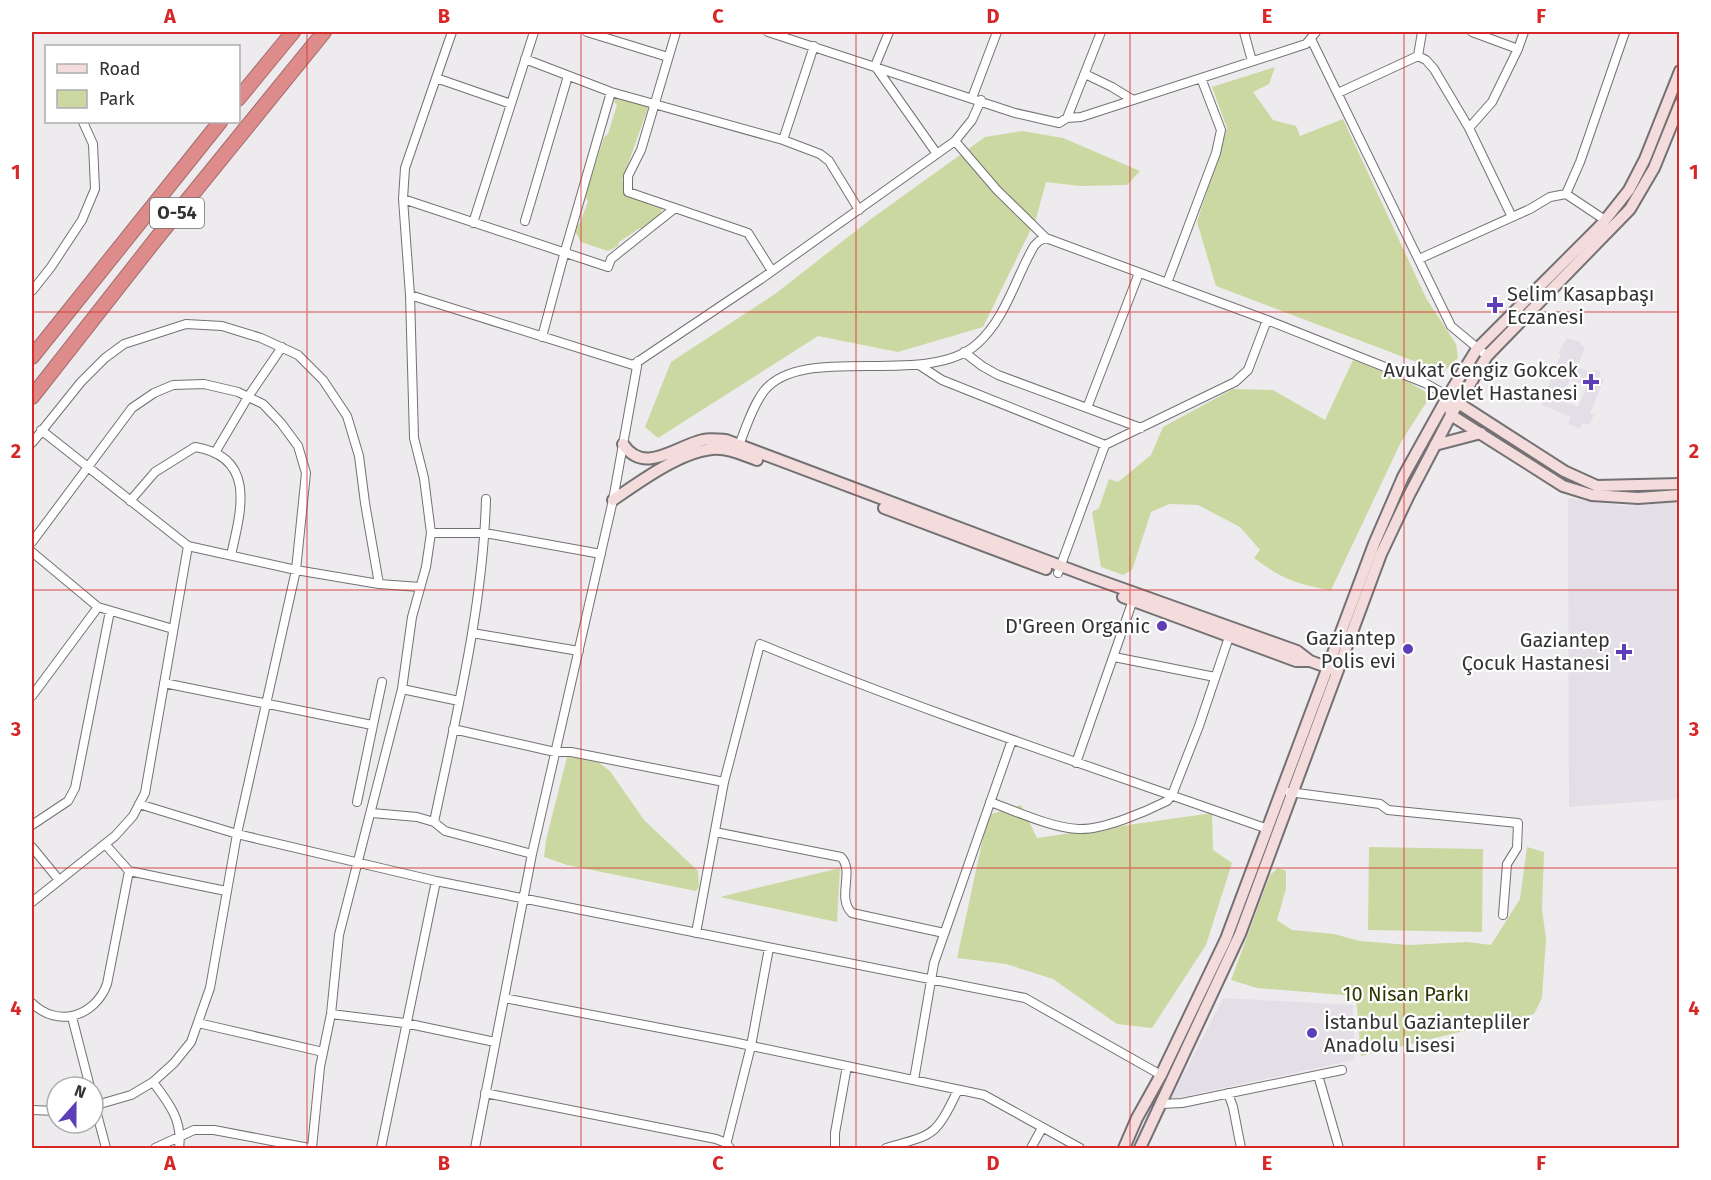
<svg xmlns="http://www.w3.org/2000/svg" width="1711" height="1180" viewBox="0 0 1711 1180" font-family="'Fira Sans',sans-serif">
<rect width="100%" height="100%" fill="#edebee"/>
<path fill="#e4dee7" d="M1567 338 1580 342 1579 344 1585 347 1577 367 1592 373 1594 369 1601 372 1599 377 1604 379 1590 413 1594 415 1589 425 1582 423 1580 429 1568 424 1571 417 1542 405 1547 394 1578 407 1587 386 1570 379 1563 394 1548 387 1561 354 1558 353Z
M1568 498 1625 506 1679 502V799L1569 807Z
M1223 998 1353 1005 1354 1060 1171 1099Z"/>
<path fill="#ccd8a1" d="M1275 67 1269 84 1253 92 1273 120 1296 126 1300 136 1343 119 1426 298 1456 344 1458 358 1443 372 1216 286 1197 222 1227 128 1212 87Z
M617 94 649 105 622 181 663 205 660 216 644 230 640 228 619 242 618 246 608 251 581 242 575 231 577 225 580 223 588 201 585 197 604 137 608 134 617 105 614 102Z
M1022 131 1063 138 1140 171 1127 185 1080 186 1046 182 1036 219 983 327 898 352 818 336 658 438 645 427 671 362 775 294 871 219 985 137Z
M1353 360 1405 380 1431 395 1401 442 1331 590C1296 584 1282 579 1254 558L1260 550 1240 527 1198 505 1169 504 1151 512 1132 570 1123 575 1101 567 1092 512 1099 508 1109 479 1118 482 1151 455 1163 427 1233 389 1273 390 1325 420Z
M567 757 595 760 610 771 644 820 698 871 699 887 696 891 567 865 544 857 546 840Z
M1021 805 1037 838 1212 813 1213 850 1232 863 1206 945 1152 1028 1117 1024 1053 979 1006 964 957 958 988 815Z
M1369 847 1483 849 1482 932 1368 930Z
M1527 847 1544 852 1542 909 1546 939 1542 998 1534 1014 1361 1056 1356 996 1257 988 1231 980 1270 875 1278 868 1286 871V889L1277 920 1292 930 1334 934 1360 941 1409 945 1467 942 1491 945 1520 899Z
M840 868 837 922 720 897Z"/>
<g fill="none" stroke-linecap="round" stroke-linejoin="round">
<g stroke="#737174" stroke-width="10">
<path id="street" d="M452 32 405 168 403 199 410 295 633 365 761 279 955 141 972 120 981 100
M587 32 668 57
M768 32 1015 113 1059 123 1067 118 1081 117 1306 44 1316 32
M889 32 875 66 937 154
M1244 32 1252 61
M1472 32 1518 49
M1311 39 1451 326 1487 356
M1418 56 1422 32
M525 59 611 92 783 140 820 154 829 161 859 210
M1085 74 1112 87 1133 100
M436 78 511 104
M1338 93 1418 56 1426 60 1434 69 1469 128 1512 217
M972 98 997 32
M1067 118 1101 32
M1469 128 1492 102 1518 49 1524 32
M783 140 814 46
M955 141 997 190 1046 238 1267 320 1425 383 1448 396
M1566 194 1580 162 1625 32
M403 199 608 267 611 259 675 208 748 233 772 271
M675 208 628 192V176L641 150 676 32
M525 221 568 76
M473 223 534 32
M1419 259 1530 209 1550 197 1566 194 1605 220
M1167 283 1216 153 1221 130 1201 78
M32 291 51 267 82 220 95 189 93 144 83 122
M542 337 565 251 611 92
M964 352 982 366 998 375 1141 428
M919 365 942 380 1105 445 1235 382 1248 370 1267 320
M1087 408 1139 273
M41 430 188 546 296 570 379 584 420 587
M32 443 81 382 105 358 124 344 186 324 222 326 261 338 298 355 323 380 347 416 359 456 365 503 379 584
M739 445C746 428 752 407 764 391 803 342 926 389 977 344 1006 318 1015 279 1034 246L1039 241 1046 238
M216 451 248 397 282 347
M130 501 155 472 195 447C257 457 241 511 231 555
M431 533H485L601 554
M32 542 132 408 154 393 173 385 204 384 238 392 263 404 281 423 298 446 306 473 296 570 237 834 210 988 191 1042 174 1063 153 1082 131 1095 93 1106
M32 552 98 607 173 629
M1058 573 1105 445
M472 633 579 651
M1114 657 1215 677
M164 683 372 725
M402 689 459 701
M32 696 98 607
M453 729 555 752H571L724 782
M1076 763 1133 600
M1289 792 1380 804 1388 810 1518 823 1517 848 1507 864 1503 915
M357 802 382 682
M990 802C1016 811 1051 828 1079 829 1103 830 1145 812 1167 801L1172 795 1199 726 1229 637
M139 804 237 834 436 881 1025 998 1161 1075
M372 813 417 817 434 822 445 831 532 854
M434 822C456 716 483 608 486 499
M32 825 68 801 75 788 110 611
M715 832 841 857C855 871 836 898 852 913L944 933
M105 844 129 871 226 891
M32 847 59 880
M32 902 115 836 133 816 145 793 188 546
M696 933 724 782 760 644C927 713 1098 769 1268 829
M504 998 733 1042 984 1095 1080 1148
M32 1003C57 1028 95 1017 107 984L129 871
M331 1014 405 1023 495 1042
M72 1017 90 1087
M198 1023 323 1052
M1318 1075 1339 1148
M914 1080 934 963 1012 740
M153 1082C169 1103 183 1121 179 1148
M485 1093 716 1139 726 1143 730 1148
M1228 1093 1233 1107 1241 1148
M93 1099 106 1148
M1161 1104 1182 1103 1342 1070
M32 1110 57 1111
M726 1145 751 1046 769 948
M155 1148 194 1130H214L309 1148
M312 1148 320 1067 331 1014 339 935 402 689 412 617 426 567 431 533 424 478 414 438 410 295
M381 1148 436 881
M475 1148 532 854 613 500 638 361
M835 1148V1133L847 1066
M886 1148C935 1134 935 1137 958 1090
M1031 1148 1042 1128"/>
</g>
<g stroke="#737174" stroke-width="14">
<path id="secondary" d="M1452 399 1564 471 1597 486 1680 484
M1450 408 1451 415 1563 486 1592 495 1638 498 1680 495
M623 444C644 476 676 446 703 440 710 438 719 440 726 440L1090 577 1297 651 1310 661 1332 669
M1435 445 1481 433
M613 500C639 482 680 452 712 449 727 447 743 455 757 460
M884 508 1046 569
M1123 597 1296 661H1310
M1124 1148 1137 1118 1161 1075 1226 939 1374 544 1403 477 1448 396 1477 349 1602 224 1629 190 1645 159 1680 71
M1140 1148 1240 934 1381 554 1408 497 1451 415 1487 356 1630 209 1654 168 1680 104"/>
</g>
<g stroke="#a26d6d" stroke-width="16">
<path id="highway" d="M238 99 293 32
M32 357 220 122
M32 397 156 239 324 32"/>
</g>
<use href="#street" stroke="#fff" stroke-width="8"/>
<use href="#secondary" stroke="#f5dcdc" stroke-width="10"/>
<use href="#highway" stroke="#dd8c8b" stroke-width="14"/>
</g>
<path fill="none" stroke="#d62828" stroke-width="1.5" stroke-opacity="0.55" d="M307 32V1148M581 32V1148M856 32V1148M1130 32V1148M1404 32V1148M32 312H1680M32 590H1680M32 868H1680"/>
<g fill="#5e3eb6" stroke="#fff" stroke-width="2">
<path d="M1492 296h6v6h6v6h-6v6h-6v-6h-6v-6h6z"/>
<path d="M1588 373h6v6h6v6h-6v6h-6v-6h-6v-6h6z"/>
<circle cx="1162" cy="626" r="6"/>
<circle cx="1408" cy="649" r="6"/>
<path d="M1621 643h6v6h6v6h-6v6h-6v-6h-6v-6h6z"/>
<circle cx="1312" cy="1033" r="6"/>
</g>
<g text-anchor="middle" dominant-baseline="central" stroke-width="4.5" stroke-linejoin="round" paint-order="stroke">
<rect fill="#fff" stroke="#717071" stroke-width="1.5" x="150" y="198" width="54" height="30" rx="4.5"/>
<g font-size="18" font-weight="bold" fill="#343334">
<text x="177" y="213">O-54</text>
</g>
<g font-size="20" fill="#343334" stroke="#fff" text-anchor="end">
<text x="1507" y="294" text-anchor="start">Selim Kasapbaşı<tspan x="1507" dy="23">Eczanesi</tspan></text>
<text x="1578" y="370">Avukat Cengiz Gokcek<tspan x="1578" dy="23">Devlet Hastanesi</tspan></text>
<text x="1150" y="626">D'Green Organic</text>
<text x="1396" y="638">Gaziantep<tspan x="1396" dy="23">Polis evi</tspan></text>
<text x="1610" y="640">Gaziantep<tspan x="1610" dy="23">Çocuk Hastanesi</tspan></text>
<text x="1324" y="1022" text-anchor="start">İstanbul Gaziantepliler<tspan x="1324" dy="23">Anadolu Lisesi</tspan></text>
</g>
<g font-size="20" fill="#2f3701" stroke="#fff">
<text x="1406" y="994">10 Nisan Parkı</text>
</g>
</g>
<rect width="1711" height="1180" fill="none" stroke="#ffffff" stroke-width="66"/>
<rect x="45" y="45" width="195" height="78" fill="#ffffff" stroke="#aeadae" stroke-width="1.5"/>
<rect x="57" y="64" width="30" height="9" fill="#f5dcdc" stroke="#aeadae" stroke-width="1.5"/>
<text x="99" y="75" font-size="18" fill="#343334">Road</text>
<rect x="57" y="90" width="30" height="18" fill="#ccd8a1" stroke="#aeadae" stroke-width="1.5"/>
<text x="99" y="105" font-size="18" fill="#343334">Park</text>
<g transform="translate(75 1105) rotate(21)"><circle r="28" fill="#ffffff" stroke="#aeadae" stroke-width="1.5"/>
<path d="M0-4.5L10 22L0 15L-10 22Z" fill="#5e3eb6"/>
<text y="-9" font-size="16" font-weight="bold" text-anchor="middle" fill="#343334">N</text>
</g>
<rect x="33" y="33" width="1645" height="1114" fill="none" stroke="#d62828" stroke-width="2"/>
<g font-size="20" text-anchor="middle" font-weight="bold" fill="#d62828">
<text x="170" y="23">A</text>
<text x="444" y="23">B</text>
<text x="718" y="23">C</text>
<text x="993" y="23">D</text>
<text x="1267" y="23">E</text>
<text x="1541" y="23">F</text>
<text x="16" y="179">1</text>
<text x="1694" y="179">1</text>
<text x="16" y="458">2</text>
<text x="1694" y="458">2</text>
<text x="16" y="736">3</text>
<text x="1694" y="736">3</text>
<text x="16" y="1015">4</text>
<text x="1694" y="1015">4</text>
<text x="170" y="1170">A</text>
<text x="444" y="1170">B</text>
<text x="718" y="1170">C</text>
<text x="993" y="1170">D</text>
<text x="1267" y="1170">E</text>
<text x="1541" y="1170">F</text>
</g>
</svg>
